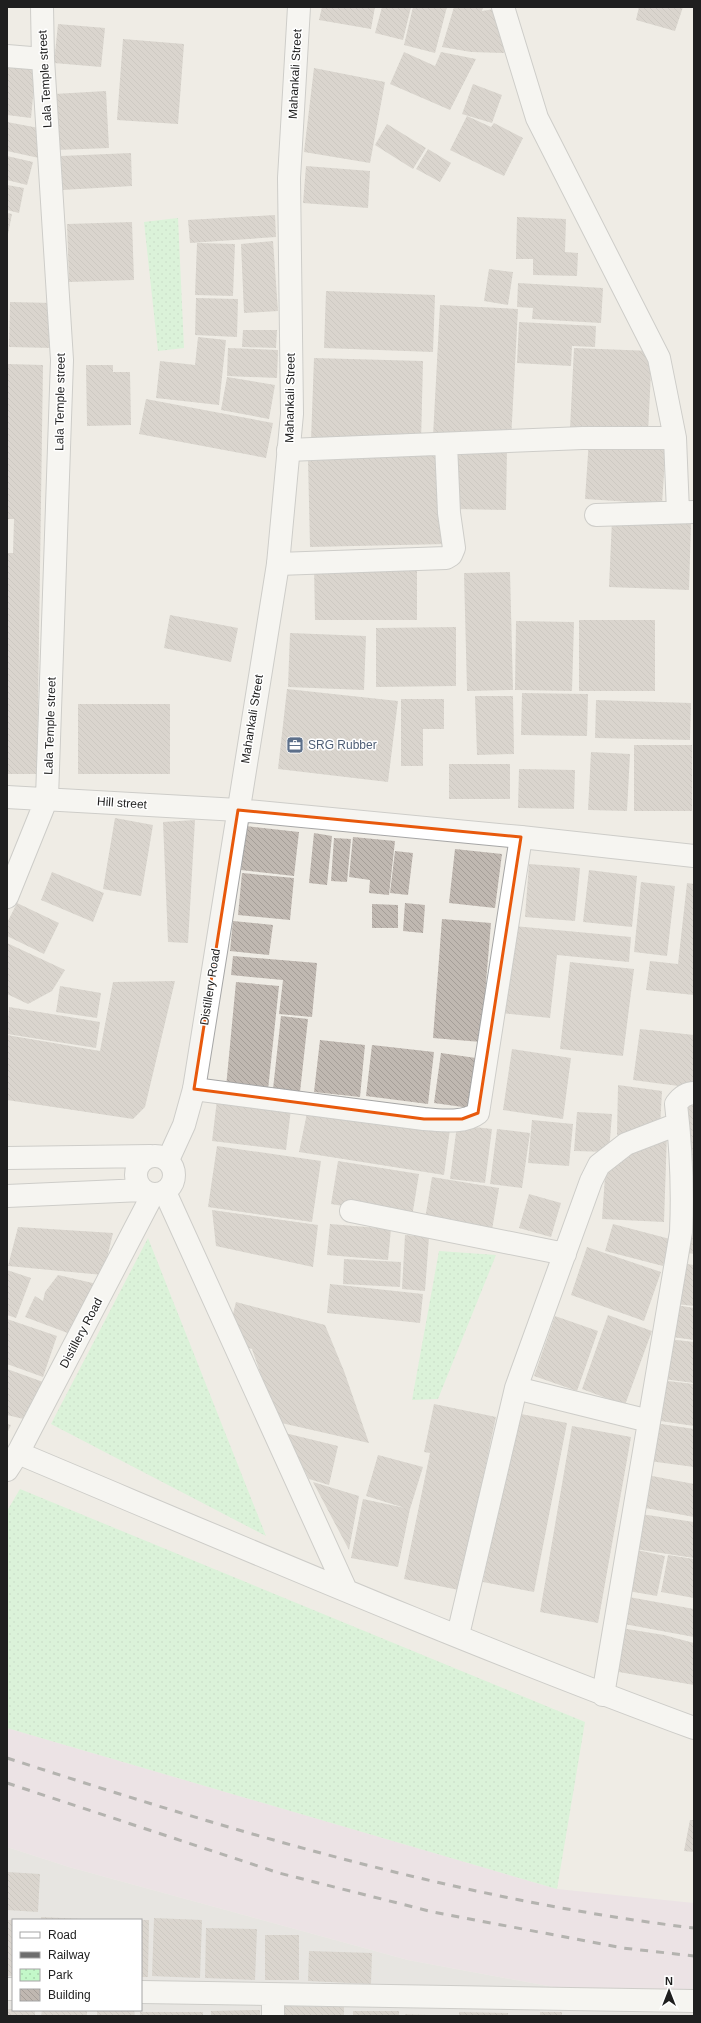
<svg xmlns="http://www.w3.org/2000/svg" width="701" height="2023" viewBox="0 0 701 2023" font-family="Arial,sans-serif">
<defs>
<pattern id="park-dots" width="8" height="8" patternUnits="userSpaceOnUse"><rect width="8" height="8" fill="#c3f8c9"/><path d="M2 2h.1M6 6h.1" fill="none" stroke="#a7d4ac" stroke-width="1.8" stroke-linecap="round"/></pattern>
<pattern id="building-back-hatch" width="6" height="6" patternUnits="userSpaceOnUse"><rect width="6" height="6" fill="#c0b8b1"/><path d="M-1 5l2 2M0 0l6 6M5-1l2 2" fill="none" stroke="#a59e98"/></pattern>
</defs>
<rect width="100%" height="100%" fill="#efece5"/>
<path fill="#dddcdc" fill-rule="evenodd" d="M7 1847 69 1867 408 1960 694 2013V2016H7ZM13 1920H141V2010H13Z"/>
<path fill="#e8d7e4" d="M7 1728 557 1889 694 1903V2013L408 1960 69 1867 7 1847Z"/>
<path fill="url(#park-dots)" d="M178 218 184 348 158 351 144 222Z
M148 1238 266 1536 51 1424Z
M439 1251 496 1255 438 1399 412 1400Z
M20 1489 585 1722 557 1889 7 1728V1511Z"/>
<path fill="url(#building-back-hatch)" d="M322 7H375L371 29 319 20Z
M382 7H411L403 40 375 33Z
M413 7H447L435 53 404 45Z
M454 7H483L482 11 494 9 502 26 504 53 471 52 442 47Z
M639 7H683L675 31 636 20Z
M58 24 105 28 101 67 54 63Z
M123 39 184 44 178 124 117 120Z
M404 52 435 66 441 52 476 59 450 110 390 84Z
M7 63 36 66 31 118 7 115Z
M314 68 385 82 370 163 304 152Z
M473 84 502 95 492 123 462 114Z
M106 91 109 148 57 150 54 94Z
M467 116 491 127 494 123 523 138 504 176 450 150Z
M7 122 44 129 39 158 7 151Z
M387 124 426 148 413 169 375 145Z
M428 149 451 163 440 182 416 169Z
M131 153 132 186 62 190 61 156Z
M7 156 33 162 27 185 7 180Z
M306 166 370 171 368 208 303 203Z
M7 185 24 188 19 213 7 210Z
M7 213 12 214 8 234 7 233Z
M275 215 276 237 190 243 188 220Z
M517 217 566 219 565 252 578 253 577 276 533 275V259H516Z
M132 222 134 280 69 282 67 224Z
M273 241 278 311 244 313 241 244Z
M197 243 235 244 233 296 195 295Z
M489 269 513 272 508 305 484 301Z
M518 283 603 288 601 323 532 319 533 308 517 307Z
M326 291 435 295 433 352 324 348Z
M196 298 238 299 237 337 195 335Z
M10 302 54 303 53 348 9 347Z
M440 305 518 309 511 440 433 436Z
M519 322 596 326 595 347 572 346 571 366 517 363Z
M243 330H277L276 348 242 347Z
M198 337 226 340 219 405 156 398 160 361 195 365Z
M228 348 278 350 277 378 227 376Z
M574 348 652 351 648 433 570 429Z
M314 358 423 361 421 443 311 440Z
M7 364 43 365 37 774H7V553H13L14 519H8L7 501Z
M86 365H113V372H130L131 425 87 426Z
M227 377 275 385 269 419 221 410Z
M146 399 273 423 266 458 139 434Z
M589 439 666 444 662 504 585 499Z
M454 447 507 448 506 510 453 509Z
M443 455 446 544 310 547 308 459Z
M612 520 691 523 689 590 609 587Z
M417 564V620H315L314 565Z
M510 572 513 690 467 691 464 573Z
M170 615 238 628 231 662 164 648Z
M579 620H655V691H579Z
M516 621 574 622 572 691 515 690Z
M456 627V686L376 687V628Z
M290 633 366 636 364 690 288 687Z
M287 689 398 701 388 782 278 769Z
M522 693 588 694 587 736 521 735Z
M475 696H513L514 754 477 755Z
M401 699H444V729H423V766H401Z
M596 700 691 703 690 740 595 738Z
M78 704H170V774H78Z
M634 745H692V811H634Z
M591 752 630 754 627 811 588 810Z
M449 764H510V799H449Z
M519 769 575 770 574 809 518 808Z
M115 818 153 825 141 896 103 889Z
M195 820 188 943 168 942 163 822Z
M246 826 299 832 294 876 241 870Z
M314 833 332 836 327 885 309 883Z
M353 837 395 841 389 895 369 893 370 880 349 877Z
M334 838 351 839 347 882 331 881Z
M455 849 502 854 495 908 449 903Z
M395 851 413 853 408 895 390 893Z
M529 864 580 868 575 921 525 917Z
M589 870 637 876 632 927 583 922Z
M52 872 104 893 93 922 41 900Z
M242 873 294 878 290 920 238 915Z
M641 882 675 886 667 956 634 952Z
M687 883 694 884V995L646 990 650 961 678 964Z
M17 903 59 923 44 954 7 936V923Z
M405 903 425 905 423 933 403 931Z
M372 904 398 905V928H372Z
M442 919 491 923 481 1042 433 1038Z
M233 921 273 925 269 955 230 951Z
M514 926 631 937 629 962 557 955 550 1018 501 1013Z
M7 943 65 970 52 991 28 1004 7 994Z
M233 956 317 963 312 1017 279 1014 283 980 231 975Z
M570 962 634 969 623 1056 560 1049Z
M175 981 145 1107 133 1119 7 1100V1035L100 1051 113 982Z
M236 982 279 986 268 1090 226 1087Z
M60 986 101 993 97 1018 56 1012Z
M9 1007 100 1022 96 1048 7 1034Z
M281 1016 308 1019 300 1092 273 1089Z
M640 1029 694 1035V1088L633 1080Z
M320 1040 365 1045 360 1097 314 1092Z
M372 1045 434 1052 428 1104 366 1096Z
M512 1049 571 1058 563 1119 503 1110Z
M441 1053 476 1058 470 1108 434 1103Z
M618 1085 662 1091 660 1128 617 1135Z
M217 1100 291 1109 286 1150 212 1141Z
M694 1103V1173H690L688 1104Z
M577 1112 612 1114 609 1152 574 1151Z
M307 1113 450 1129 444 1175 299 1152Z
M532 1120 573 1124 569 1166 528 1163Z
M457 1125 492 1129 485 1183 450 1179Z
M497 1129 530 1133 522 1188 490 1184Z
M667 1133 664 1222 602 1219 606 1162Z
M217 1146 321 1161 312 1222 208 1207Z
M338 1161 419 1174 412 1217 331 1204Z
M432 1177 499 1188 492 1230 425 1219Z
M529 1194 561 1203 551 1237 519 1228Z
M692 1203 694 1204V1231L686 1229Z
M212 1210 318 1225 313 1267 216 1246Z
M330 1224 391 1229 388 1260 327 1255Z
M613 1224 670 1239 663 1266 605 1251Z
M18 1227 113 1233 103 1275 8 1266Z
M685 1232 694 1234V1254L682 1252Z
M405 1235 429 1237 425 1291 402 1289Z
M587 1247 661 1272 644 1321 571 1295Z
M344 1259 401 1262 400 1287 343 1284Z
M680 1263 694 1265V1306L676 1304Z
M7 1270 31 1278 16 1318 7 1315Z
M58 1275 97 1284 73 1335 25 1317 35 1296 43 1301 45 1292Z
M330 1284 423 1294 420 1323 327 1313Z
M236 1302 325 1325 344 1371 369 1443 277 1422 252 1349 240 1345 229 1330Z
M676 1305 694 1308V1340L672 1337Z
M608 1315 652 1331 625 1405 582 1389Z
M555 1316 598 1331 577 1391 534 1376Z
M7 1319 57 1336 43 1377 7 1364Z
M668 1339 694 1342V1383L663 1379Z
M7 1369 46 1383 32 1421 7 1415Z
M659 1380 694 1384V1426L654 1420Z
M434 1404 496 1417 459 1590 404 1579 430 1453 424 1452Z
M516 1413 567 1423 534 1592 483 1582Z
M655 1423 694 1429V1467L649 1461Z
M7 1424 11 1425 7 1433Z
M572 1426 631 1437 598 1623 540 1612Z
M285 1433 338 1446 329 1485 309 1479Z
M378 1455 423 1467 410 1509 398 1567 351 1558 363 1499 405 1508 366 1496Z
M647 1475 694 1484V1517L640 1507Z
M313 1482 359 1496 349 1550Z
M641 1514 694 1522V1558L635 1549Z
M637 1550 665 1556 657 1596 628 1591Z
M668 1555 694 1559V1598L661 1592Z
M629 1597 694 1609V1637L624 1624Z
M621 1628 664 1635 694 1643V1685L613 1671Z
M690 1820H694V1852L684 1851Z
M7 1872 40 1874 38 1912 7 1910Z
M41 1917 83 1919 82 1920H41Z
M154 1918 202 1920 200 1978 152 1976Z
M7 1920H13V1976H7Z
M141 1920H149L148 1977H141Z
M206 1928 257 1929 255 1980 205 1978Z
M265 1935H299V1980H265Z
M309 1951 372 1953 371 1984 308 1981Z
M285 2006 344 2007V2016H285Z
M7 2009 35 2010V2016H7Z
M42 2010H87V2016H41Z
M97 2010H134L135 2016H97Z
M260 2010V2016H211V2011Z
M353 2011H399V2016H353Z
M140 2012H203V2016H140Z
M459 2012 508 2013V2016H459Z
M540 2012H562V2016H540Z
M405 2014 431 2015V2016H405Z"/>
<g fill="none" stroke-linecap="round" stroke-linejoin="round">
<g stroke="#a6a6a6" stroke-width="24">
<path id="minor" d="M503 7 537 118 659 358 675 438 678 512
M7 56 43 59
M288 450 583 438H675
M596 515 694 512
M278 564 446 558 451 555 454 548 449 513 446 444
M7 797 238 810
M7 897 47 798 62 360 43 59 42 7
M194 1089 424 1119C441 1120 464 1124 478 1113L521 837
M165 1192 346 1590
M351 1211 565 1254
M516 1388 649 1421
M18 1453C242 1547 466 1644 694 1728
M458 1635 516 1388 591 1181 599 1165 626 1144 678 1124
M603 1695 681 1232C683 1189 681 1147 676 1104 681 1097 686 1093 694 1093
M7 1989H13
M141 1992 694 2001
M273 2016V1995"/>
</g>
<g stroke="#a6a6a6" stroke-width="24">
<path id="tertiary" d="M238 810 521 837 694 856
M136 1175a19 19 0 1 1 38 0a19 19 0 1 1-38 0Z
M7 1158 151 1156
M168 1160 184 1125 194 1089 278 564 292 414 289 178 299 7
M7 1196 142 1190
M7 1470 18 1453 153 1194"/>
</g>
<use href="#minor" stroke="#fff" stroke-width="22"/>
<use href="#tertiary" stroke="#fff" stroke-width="22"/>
<path stroke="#6d6d6d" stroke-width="3" stroke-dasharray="8 8" stroke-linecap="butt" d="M7 1758C232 1831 459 1900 694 1928
M7 1783 279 1873 433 1912 623 1948 694 1956"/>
</g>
<path d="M0 0H701V2023H0ZM238 810 521 837 478 1113 462 1119H424L194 1089Z" fill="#efece5" fill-opacity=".55" fill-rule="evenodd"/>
<path fill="none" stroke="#e8590c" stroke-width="3" stroke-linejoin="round" d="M238 810 521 837 478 1113 462 1119H424L194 1089Z"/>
<defs>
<g id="office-square" transform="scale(0.9)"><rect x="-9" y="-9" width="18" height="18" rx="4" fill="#5c6f8a" stroke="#fff"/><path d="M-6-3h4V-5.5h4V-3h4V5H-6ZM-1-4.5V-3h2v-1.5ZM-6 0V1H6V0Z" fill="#fff"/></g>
</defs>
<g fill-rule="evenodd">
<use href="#office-square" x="295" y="745"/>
</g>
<g text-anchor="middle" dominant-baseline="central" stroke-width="3" stroke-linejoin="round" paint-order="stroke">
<g font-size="12" fill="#1f1f1f" stroke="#fff">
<text transform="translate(295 74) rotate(-87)">Mahankali Street</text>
<text transform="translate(45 79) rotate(-93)">Lala Temple street</text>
<text transform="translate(290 398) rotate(-89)">Mahankali Street</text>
<text transform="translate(60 402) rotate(-89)">Lala Temple street</text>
<text transform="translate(252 719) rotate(-81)">Mahankali Street</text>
<text transform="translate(50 726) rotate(-88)">Lala Temple street</text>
<text transform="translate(122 803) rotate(4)">Hill street</text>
<text transform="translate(210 987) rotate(-81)">Distillery Road</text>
<text transform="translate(81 1333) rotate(-62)">Distillery Road</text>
</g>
<g font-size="12" fill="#4e5e75" stroke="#fff" text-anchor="start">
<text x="308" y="745">SRG Rubber</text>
</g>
</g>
<rect width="701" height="2023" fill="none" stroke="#1f1f1f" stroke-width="16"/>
<rect x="12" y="1919" width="130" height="92" fill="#ffffff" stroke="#a5a5a5"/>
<rect x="20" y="1932" width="20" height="6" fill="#ffffff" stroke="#a5a5a5"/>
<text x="48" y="1939" font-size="12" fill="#1f1f1f">Road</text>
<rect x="20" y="1952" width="20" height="6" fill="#6d6d6d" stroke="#a5a5a5"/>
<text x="48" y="1959" font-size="12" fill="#1f1f1f">Railway</text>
<rect x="20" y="1969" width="20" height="12" fill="url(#park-dots)" stroke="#a5a5a5"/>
<text x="48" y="1979" font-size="12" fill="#1f1f1f">Park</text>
<rect x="20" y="1989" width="20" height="12" fill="url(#building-back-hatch)" stroke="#a5a5a5"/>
<text x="48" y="1999" font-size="12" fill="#1f1f1f">Building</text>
<g transform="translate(669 1991)" stroke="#ffffff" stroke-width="3" paint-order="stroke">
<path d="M0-3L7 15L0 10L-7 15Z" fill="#1f1f1f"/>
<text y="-6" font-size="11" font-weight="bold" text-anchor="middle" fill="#1f1f1f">N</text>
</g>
</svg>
